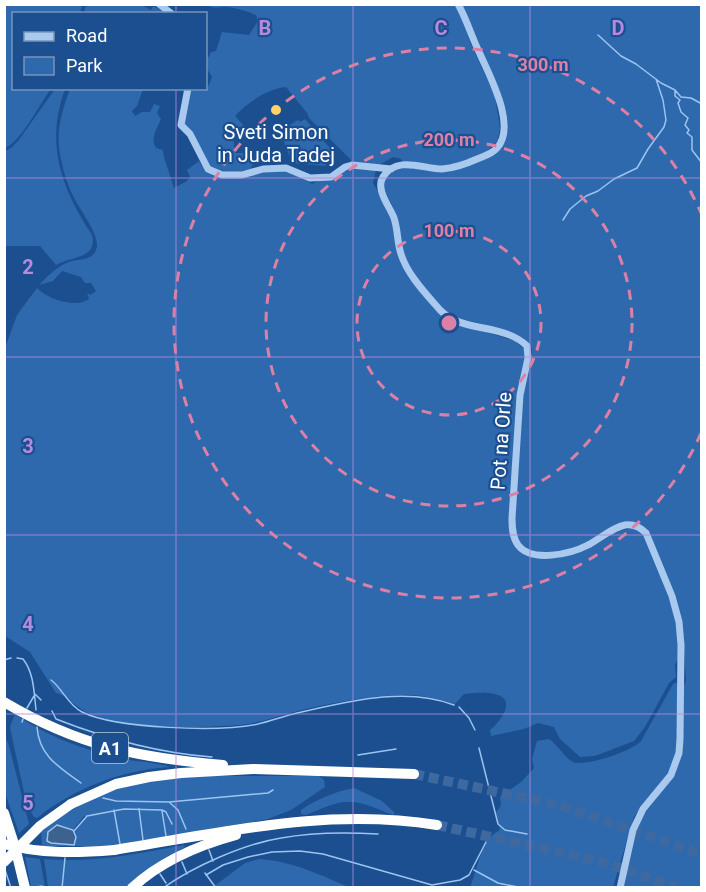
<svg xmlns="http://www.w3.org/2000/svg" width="706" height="892" viewBox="0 0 706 892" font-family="Roboto,sans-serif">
<rect width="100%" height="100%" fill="#1b4f8f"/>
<path fill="#2e69ad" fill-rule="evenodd" d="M86 4 142 5 151 10 153 6 167 13 84 14Z
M4 5H82L80 13 14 14V88L51 89C40 103 21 142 5 148Z
M207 5H455L463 17 470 42 495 96 500 129 497 142 486 152 450 166 432 167 403 162 401 159 393 157 377 166 373 183 391 214 397 252 401 264 439 313 455 322 515 341 526 350 516 398 510 520C510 529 510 540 516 547 530 564 566 558 583 551 601 544 614 529 634 528L643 534 649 544 670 597 677 630 679 657 675 665 676 677 669 683 645 727 634 741 595 756 580 757 560 739 554 727 538 723 524 729 491 736 490 730C501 721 518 698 494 694 485 692 474 693 464 694L455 704C438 699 419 694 401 695 367 696 331 703 298 711 278 716 260 723 240 725 192 728 136 730 90 714 77 709 69 696 56 693L30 652 5 636V348L17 315 37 288C48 299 75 309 89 299L87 293 90 295 96 291 91 283H85L81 277 62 271 53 281 39 285C49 275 58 265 72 261 81 259 92 260 96 250 102 237 79 209 73 196 66 181 61 164 59 147 57 127 63 108 70 89H143L137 106 132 111 135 116 142 112H150L154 104 160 106 157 113 161 119C157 128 150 139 156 148L163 150 164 157 174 188 187 181 190 177 187 170 199 161C220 195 254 166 283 170 296 171 302 178 312 184L344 168 349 170 351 160 309 118 307 113 286 87C267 89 248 102 235 116L244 126 232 129 235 153H248L253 164 250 170C214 183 207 165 193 137 190 131 184 128 183 121 180 112 187 98 189 89L206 88V86L209 85 212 77 206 67V57H209L211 52 216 51 222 32 249 35 258 21 256 15C247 11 237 8 227 7 218 7 214 9 207 5Z
M461 5H701V887H619C626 860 631 827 651 805L646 800 634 817 613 887H470C478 870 480 839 500 830L496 813 501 805 500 797 521 782 534 768 532 759 537 741 549 739C558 745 564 757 573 762 586 767 632 751 641 741L673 684 677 682V700L686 681 683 634 676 596 644 527 634 523C611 533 540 571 520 543 515 536 515 527 514 520 518 473 519 425 525 378 527 369 534 356 531 347 525 329 461 323 444 311 431 301 409 267 403 251 399 239 400 226 396 215 393 205 387 196 383 186L385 177 392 171 401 167 439 171 499 150 506 139V117L501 94Z
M55 89H65C45 144 61 187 92 235 98 259 71 256 56 265L40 246H4L5 151 11 148 18 141Z
M305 119 336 155 325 166 292 163 280 131 298 120 300 122Z
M15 714C47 737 90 752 129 760 142 762 159 763 170 767 122 770 74 788 37 818L34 817 27 806 12 737 10 727Z
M5 736 9 746 29 824 19 833 5 793Z
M200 776H319L324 780 325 787 291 810 268 819 140 841 104 846H42L41 832C70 808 106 788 144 782 163 779 182 778 200 776ZM84 816 86 817 75 832 74 845 51 843 46 837 49 830 57 825 73 830Z
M354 788 382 801 395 813 393 815 390 814C350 797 346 798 306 815L301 814V810C315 800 336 791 354 788Z
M184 845 185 847 162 859 126 887H48L44 859C93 863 137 854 184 845Z
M25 857 40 859 45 887H31Z
M259 859C292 861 320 875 349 887H213L245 863Z"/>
<path fill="#3c6290" stroke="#9cc4f0" stroke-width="1.5" d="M57 825 73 830 76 837 74 845 51 843 47 841 48 832Z"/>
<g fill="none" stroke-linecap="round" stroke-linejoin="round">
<path stroke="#9cc4f0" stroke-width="1.5" d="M598 35 621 56 636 64 661 83 675 90 681 97 691 98 702 104
M675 91V96L680 100 678 103 681 112 688 118 685 125 689 130 687 133 692 137V150L702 163
M563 220 570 209 586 196 598 191 614 179 637 168 648 149 664 127 666 120 663 100 656 79
M17 658 23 659C34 673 34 692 36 710
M4 660 11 658
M51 680C62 688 68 705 82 712 117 729 219 732 258 724 271 721 284 716 297 713 347 702 405 686 454 705
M35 694 41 700
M459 707 469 718 475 730
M27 708 34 696
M52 711 56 719C107 739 157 753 212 757
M22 722 23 719
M37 727C39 756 59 767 81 783
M479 748 498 824 505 830 527 834
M358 755 396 749
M103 798 116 801 169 802 268 793 273 790
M169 802 178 810 186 829
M139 809 143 840
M114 810 120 844
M162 811 166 836
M74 831 87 816 124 809 162 810 166 812 172 824
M209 850 213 861
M182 862 187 874
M4 867 11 888
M474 870 498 883 523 888
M205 873 216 888
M160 874 166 883
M206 875 223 865 248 857 272 852 300 851 323 854 432 885 460 880 469 875 486 842
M36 887 42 886
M62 888 65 858
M163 888C194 866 244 844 281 838 313 832 345 832 378 834"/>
<path stroke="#3d69a0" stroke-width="10" stroke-dasharray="10 5" stroke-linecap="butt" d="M414 774 558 805 702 854
M437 825 607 863 676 888"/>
<path stroke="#a9c9ee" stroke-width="7" d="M159 4 172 14
M458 4C467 20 472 38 480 54 490 77 517 126 497 148 492 154 484 156 477 159 466 164 455 168 442 169 423 169 397 155 383 177 375 189 390 207 394 218 398 230 397 242 401 254 407 274 426 294 440 310 462 333 504 323 527 346L528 358 520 395 512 518C512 526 512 537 518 545 531 563 571 554 588 545 600 539 611 528 625 525 633 524 640 527 646 533L672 596 679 622 681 645 680 739 679 753 671 775 643 809 633 830 620 888
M188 88 181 125 190 134 208 169 222 175H242L263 169 286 168 310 178 331 177 345 167 352 165 391 169"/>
<path stroke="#fff" stroke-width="10" d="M4 702C78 746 140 758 223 765
M71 804 116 784 149 777 181 773 253 769 414 774
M4 813 15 847 25 888
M114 850C222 833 326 807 437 825
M132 888C161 861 199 845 236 835"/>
<path stroke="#fff" stroke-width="10" d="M4 844C40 854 77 853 114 850
M4 862 40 826 71 804"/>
</g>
<path fill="none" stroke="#b68bdc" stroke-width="1.5" stroke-opacity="0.55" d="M176 4V14M353 4V888M530 4V888M176 88V888M4 178H702M4 357H702M4 535H702M4 714H702"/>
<g fill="none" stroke="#dd80a5" stroke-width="3" stroke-dasharray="10 8">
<circle cx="449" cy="323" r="92"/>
<circle cx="449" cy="323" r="183"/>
<path d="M701 433A275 275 0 1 1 701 213"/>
</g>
<circle fill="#ffd166" stroke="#1b4f8f" stroke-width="2" cx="276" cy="110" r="6"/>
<g text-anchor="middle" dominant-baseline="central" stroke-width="4.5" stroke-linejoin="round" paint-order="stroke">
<rect fill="#1b4f8f" stroke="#bbcadd" stroke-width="1.5" x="92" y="733" width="36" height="30" rx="4.5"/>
<g font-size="18" font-weight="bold" fill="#fff">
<text x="110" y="748">A1</text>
</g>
<g font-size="20" fill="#fff" stroke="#1b4f8f">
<text x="276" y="132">Sveti Simon<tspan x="276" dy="23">in Juda Tadej</tspan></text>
</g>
<g font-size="20" fill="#fff" stroke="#1b4f8f">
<text transform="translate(501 441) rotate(-86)">Pot na Orle</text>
</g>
</g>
<g font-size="20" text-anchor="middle" font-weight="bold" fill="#b68bdc" stroke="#1b4f8f" stroke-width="4.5" stroke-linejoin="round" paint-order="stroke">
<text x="265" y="35">B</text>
<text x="441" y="35">C</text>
<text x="618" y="35">D</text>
<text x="28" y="274">2</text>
<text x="28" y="453">3</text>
<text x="28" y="631">4</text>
<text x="28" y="810">5</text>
</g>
<circle cx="449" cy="323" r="9" fill="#dd80a5" stroke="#1b4f8f" stroke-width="3"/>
<g font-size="18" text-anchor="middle" font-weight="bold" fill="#dd80a5" stroke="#1b4f8f" stroke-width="4.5" stroke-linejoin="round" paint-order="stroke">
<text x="543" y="71">300 m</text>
<text x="449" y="146">200 m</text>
<text x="449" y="237">100 m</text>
</g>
<rect width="706" height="892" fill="none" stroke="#ffffff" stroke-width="12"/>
<rect x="12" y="12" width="195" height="78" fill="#1b4f8f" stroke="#7695bc" stroke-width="1.5"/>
<rect x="24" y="32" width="30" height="9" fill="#a9c9ee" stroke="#7695bc" stroke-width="1.5"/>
<text x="66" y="42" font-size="18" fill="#ffffff">Road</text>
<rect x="24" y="57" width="30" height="18" fill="#2e69ad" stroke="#7695bc" stroke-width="1.5"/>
<text x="66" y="72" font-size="18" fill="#ffffff">Park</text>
</svg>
